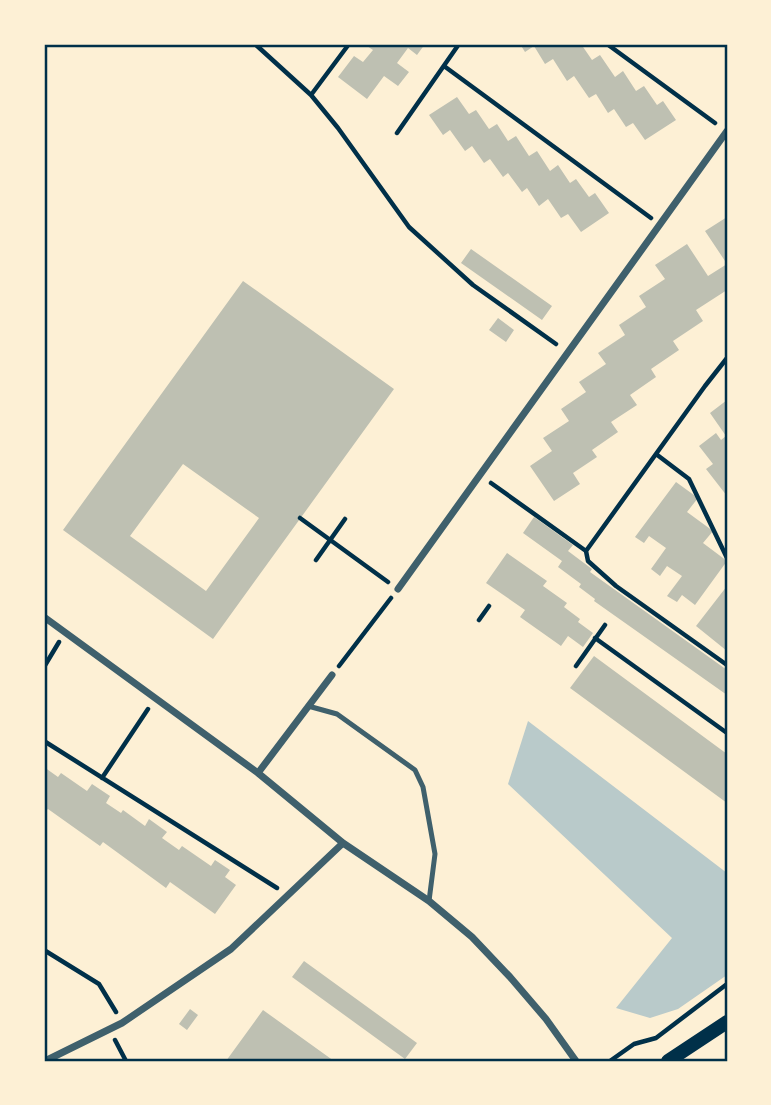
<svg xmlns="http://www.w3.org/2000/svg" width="771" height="1105" viewBox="0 0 771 1105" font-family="'Source Sans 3',sans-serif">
<rect width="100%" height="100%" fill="#fdf0d5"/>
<path fill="#b9caca" d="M528 721 727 873V975L678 1009 650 1018 616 1008 672 938 508 784Z"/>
<path fill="#bec0b2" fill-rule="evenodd" d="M369 44H425L417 55 408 48 397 63 409 72 398 86 384 76 367 99 338 77 354 56 363 62 373 50 367 46Z
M520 44H581L592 60 600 55 615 77 623 71 636 91 644 86 657 105 663 101 676 120 645 140 633 123 626 127 614 109 608 113 596 94 589 98 574 76 567 81 553 59 545 64 534 46 525 52Z
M457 97 469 114 476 110 489 129 497 124 508 141 516 136 529 156 537 151 550 171 558 165 570 183 576 179 589 197 595 193 609 213 581 232 568 214 561 218 548 199 539 206 527 188 522 192 508 173 503 177 490 159 484 163 472 146 465 151 450 130 443 135 429 115Z
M727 217V290L696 310 703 321 673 341 679 350 651 369 656 377 630 395 637 405 611 422 618 432 592 450 597 457 573 473 580 484 554 501 530 466 552 451 543 438 569 421 561 409 586 392 579 382 606 364 598 353 625 335 619 325 646 307 639 296 665 279 655 265 687 244 708 276 727 264 705 231Z
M471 249 552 306 542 320 461 263Z
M243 281 394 389 213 639 63 530ZM183 464 259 518 206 591 130 536Z
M498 318 514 330 506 342 489 330Z
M727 400V496L706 469 713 464 699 446 716 433 721 440 726 436 710 413Z
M676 482 698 498 687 512 713 531 703 543 727 561 695 605 682 595 677 602 667 596 682 576 667 566 660 576 651 569 666 548 649 536 644 543 635 537Z
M534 517 573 545 568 551 592 569 590 572 727 670V695L594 601 595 599 579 587 581 584 558 567 562 561 523 533Z
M507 553 547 581 543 586 567 603 564 607 580 619 578 622 593 633 583 647 568 636 561 646 520 617 525 610 486 583Z
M727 586V651L696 626Z
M594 656 727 754V803L570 688Z
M44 767 58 777 61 773 87 791 92 784 110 796 106 803 121 813 123 810 145 826 149 819 167 832 162 838 179 850 182 846 211 866 215 860 230 870 225 877 236 885 215 914 170 882 166 888 103 842 100 846 48 809 44 812Z
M304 961 417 1043 405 1059 292 977Z
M190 1009 198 1015 187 1030 179 1024Z
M263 1010 334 1061H226Z"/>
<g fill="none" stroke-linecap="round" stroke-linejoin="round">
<path stroke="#003049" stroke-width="4.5" d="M255 44 311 95 338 128 409 227 473 285 556 344
M607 44 715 123
M444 66 651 218
M311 95 349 44
M397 133 459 44
M656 454 689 479 727 558
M491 483 586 551 705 386 727 358
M300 518 388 582
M586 551 588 561 616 586 727 665
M316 560 345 519
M479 620 489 606
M595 638 727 733
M339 666 391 598
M576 666 605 625
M44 667 59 642
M44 741 277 888
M102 778 148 709
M44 950 99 984 116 1012
M115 1040 126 1061
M610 1061 634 1044 656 1038 727 984"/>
<path stroke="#3f606c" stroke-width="5" d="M308 706 337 714 415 770 423 787 435 854 429 901"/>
<path stroke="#3f606c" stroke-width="7" d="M398 589 727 131
M44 617 258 773 343 843 429 901 472 937 510 977 546 1019 576 1061
M258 773 332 675
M45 1061 122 1023 231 949 343 843"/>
<path stroke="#003049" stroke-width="14" d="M668 1061 727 1022"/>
</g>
<rect width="771" height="1105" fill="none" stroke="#fdf0d5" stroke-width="91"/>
<rect x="46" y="46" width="680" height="1014" fill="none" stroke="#003049" stroke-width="2.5"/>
</svg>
